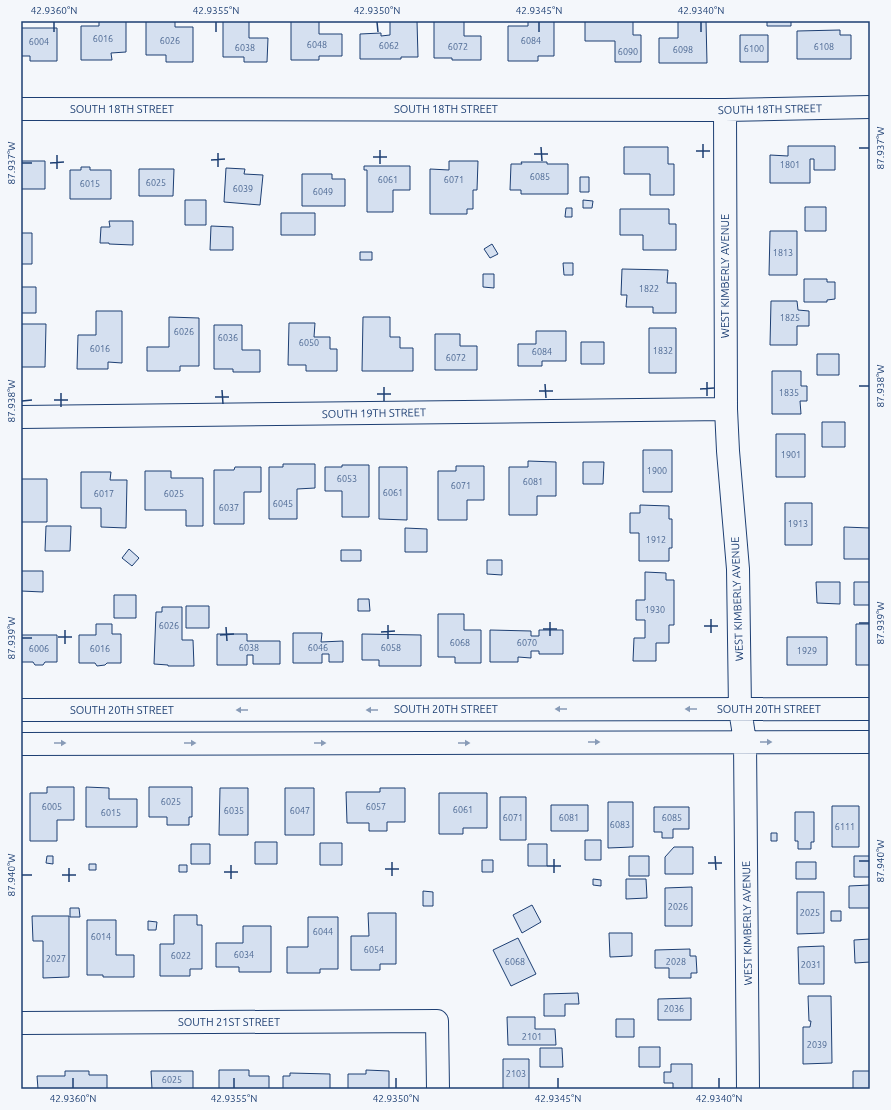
<svg xmlns="http://www.w3.org/2000/svg" width="891" height="1110" viewBox="0 0 891 1110" font-family="Ubuntu,sans-serif">
<rect width="100%" height="100%" fill="#f4f7fb"/>
<path fill="#d5e0f0" stroke="#1d3f73" d="M99 21H126V52L111 53 112 60H81V26H99Z
M146 21H175V27H193V62H166V55H146Z
M223 21H249V38H268L267 62H244V57H223Z
M291 21H319V34H342V56H319V60H291Z
M390 21H417L418 57H401V59H360V34L381 33V36L390 35Z
M434 21H464V36H481V60H452V58H434Z
M528 21H554V56H538V61H508V26H528Z
M585 21H633V35H641V62H615V41H585Z
M678 21H706L707 63H659V38H678Z
M767 21H791V26H767Z
M21 28H57V61H30V56H21Z
M840 30V35H851V59H797V31Z
M740 35H768V62H740Z
M788 146H835V170H814V159H810V183H770V155L788 156Z
M624 147H668V164H674V195H650V174H624Z
M21 161H45V189H21Z
M449 161H478L477 190H473V209H467V214H430V169L449 170Z
M521 162H547V164H568V194H521V190H510L511 164H522Z
M364 166H410V190H393V212H367V170H364Z
M81 167H90V170H111V199H70V170H81Z
M226 168 245 169 244 174 263 175 260 205 224 202Z
M139 169H174L173 196H139Z
M302 174H332V179H345V206H302Z
M580 177H589V192H580Z
M185 200H206V225H185Z
M583 200 593 201 592 208H583Z
M805 207H826V231H805Z
M566 208H572V217H565Z
M620 209H669V224H676V250H643V235H620Z
M281 213H315V235H281Z
M109 221H133V245L109 244V243H100L101 227H110Z
M211 226 233 227V250H210Z
M770 231H797V275H769Z
M21 233H32V264H21Z
M492 244 498 254 490 258 484 249Z
M360 252H372V260H360Z
M563 263H573V275H564Z
M622 269 668 270 667 283H676V313H653V307H626L627 295H621Z
M483 274H494V288L483 287Z
M804 279H827V282H835V299L827 300V302H804Z
M21 287H36V313H21Z
M771 301H797L798 310 809 311V326H797V345H770Z
M96 311H122V363L108 362V369H77L78 335H96Z
M169 317 199 318V366H180V371H147V347H169Z
M363 317H390V337H400V348H413V371H362Z
M289 323H315L314 337H330V349H337V371H306V365H288Z
M21 324H46L45 367H21Z
M214 325H242V350H260V372H233V369H214Z
M649 328H676V373H649Z
M536 331H566V361H542V366H518V344H536Z
M435 334H460V346H477V370H435Z
M581 342H604V364H581Z
M817 354H839V375H817Z
M772 371H801V386H807V401H800L801 414H772Z
M822 422H845V447H822Z
M776 434H805V477H776Z
M643 450H672V492H643Z
M528 461 556 462V496H537V515H509V467H528Z
M583 462H604L603 484H583Z
M283 464H315V488L297 489V519H269V467H283Z
M342 465H369V517H342V491H325V467H342Z
M456 466H484V500H467V520H438V471H456Z
M235 467H261V492H244V524H214V470H234Z
M379 467H407V520L379 519Z
M145 471H171V478H203V526H186V510H145Z
M81 472H111L110 480H127L126 528 101 527V508H81Z
M21 479H47V522H21Z
M785 503H812V545H785Z
M640 505 669 506V519H672V548H669V561H639V533H630V513H640Z
M46 526H71L70 551H45Z
M844 527 870 528V559H844Z
M405 528 427 529V552H405Z
M129 549 139 558 132 566 122 558Z
M341 550H361V561H341Z
M487 560H502V575L487 574Z
M21 571H43V592L21 591Z
M645 572 666 573V580H674V625H669V643H656V661H633L634 638H645V620H636V600H645Z
M816 582H840V604L817 603Z
M854 582H870V605H854Z
M114 595H136V618H114Z
M358 599H369L370 611H358Z
M186 606H209V628H186Z
M162 607H182V640H193L194 666H168V665L154 664 156 612H162Z
M438 614H464V630H481V663H455V657H438Z
M96 624H112V634H121V663H107L105 665 97 666 95 663H79V635H96Z
M856 624H870V665H856Z
M490 630 531 631V636H539V630H563V654H539V651H531V658L518 657V662H490Z
M293 633H322L321 642 343 641V662H329V654H322V663H293Z
M217 634H247V641H280V664H253V655H247V665H217Z
M362 634 421 635V666H379V660H362Z
M21 635H57V662H45L43 665H35L33 662H21Z
M787 637H827V665H787Z
M47 787H74V820H57V841H30V793H47Z
M86 787 109 788V799H137V827H86Z
M149 787H192V817H189V825H167V817H149Z
M220 788H248V835H219Z
M285 788H314V835H285Z
M380 788H405V822H387V831H369V823H347L346 792H380Z
M439 793H487V828H463V834H439Z
M500 797H526V840H500Z
M608 802H633V847L608 848Z
M551 805H588V831H551Z
M832 806H859V847H832Z
M654 807H689V829H673V838H662V832H654Z
M795 812H814V842H811V849H798V841H795Z
M771 833H777V841H771Z
M585 840H601V860H585Z
M255 842H277V864H255Z
M320 843H342V865H320Z
M191 844H210V864H191Z
M528 844H547V866H528Z
M674 847H693V874H665V857Z
M47 856H53V864L46 863Z
M629 856H649V876H629Z
M854 856H870V877H854Z
M482 860H493V872H482Z
M796 862H816V879H796Z
M89 864H96V870H89Z
M179 865H187V872H179Z
M593 879 601 880V886L593 885Z
M626 879H646L647 898 626 899Z
M870 885V908H849V886Z
M692 887V926H665V888Z
M423 891 433 892V906H423Z
M797 892H824V933L797 934Z
M532 905 541 922 522 933 513 915Z
M70 908H79L80 917H70Z
M831 911H841V921H831Z
M368 913H396V964H380V970H351V936H369Z
M174 915H197V925H202V969H190V976H160V944H174Z
M32 916H69V977L43 978V941H33Z
M308 917H338V969H320V973H287V947H308Z
M87 920H116V955H134V977H103V975H87Z
M148 921 157 922 156 930H148Z
M243 926H271V972H239V967H216V943H243Z
M609 933H632V956L610 957Z
M518 938 536 974 511 986 493 950Z
M870 939V962L855 963 854 940Z
M824 946V984H799L798 947Z
M690 949V956H696L697 973H691V978H669V968H655V950Z
M578 993 579 1004H565V1016H544V994Z
M808 996H831L832 1063 803 1064V1027H810L811 1021H809Z
M691 998V1020H658V999Z
M507 1017H535V1029H555L556 1045H508Z
M616 1019H634V1037H616Z
M639 1047H660V1067H639Z
M540 1048H562L563 1067H540Z
M503 1059H529V1089H503Z
M671 1064H692V1089H673V1083H664V1072H671Z
M219 1070H249V1076H269V1089H219Z
M366 1070 389 1071V1089H348V1074H366Z
M65 1071H89V1075H107V1089H38L37 1076H65Z
M151 1071H193V1089H152Z
M853 1071H870V1089H853Z
M290 1073 330 1074V1089H283V1076H290Z"/>
<g fill="none" stroke-linecap="round" stroke-linejoin="round">
<g stroke="#1d3f73" stroke-width="24">
<path id="minor" d="M21 109 725 110 870 107
M725 110 726 409 728 451 738 569 740 709 745 742 748 1089
M21 417 726 409
M21 710 870 709
M21 744 870 742
M21 1023 437 1021 438 1089"/>
</g>
<use href="#minor" stroke="#f4f7fb" stroke-width="22"/>
</g>
<defs><path id="oneway-solid" d="M-6-.8H1V-3.2L6.5 0L1 3.2V.8H-6Z"/></defs>
<g fill="#889bb7">
<use href="#oneway-solid" transform="translate(561 709) rotate(180)"/>
<use href="#oneway-solid" transform="translate(691 709) rotate(180)"/>
<use href="#oneway-solid" transform="translate(242 710) rotate(180)"/>
<use href="#oneway-solid" transform="translate(372 710) rotate(180)"/>
<use href="#oneway-solid" transform="translate(594 742)"/>
<use href="#oneway-solid" transform="translate(766 742)"/>
<use href="#oneway-solid" transform="translate(60 743)"/>
<use href="#oneway-solid" transform="translate(190 743)"/>
<use href="#oneway-solid" transform="translate(320 743)"/>
<use href="#oneway-solid" transform="translate(464 743)"/>
</g>
<path fill="none" stroke="#1d3f73" stroke-width="1.5" d="M54 22V32M216 22V32M377 22 378 32M539 22V32M701 22V32M703 144V158M541 147 542 161M859 148H869M380 150V164M696 151H710M218 153V167M534 154H548M57 155V169M373 157H387M211 160 225 159M22 163H32M50 163 64 162M707 382V396M545 384 546 398M859 386H869M384 387V401M700 389 714 388M222 390 223 404M539 391H553M61 393V407M377 394H391M215 397H229M54 400H68M22 401 32 400M711 619V633M550 622V636M859 623H869M388 625V639M704 626H718M226 627 227 641M543 629H557M65 630V644M381 632 395 631M220 635 234 634M58 637H72M22 638H32M715 856 716 870M554 859V873M859 861H869M392 862V876M708 863H722M231 865V879M547 866H561M69 868V882M385 869H399M224 872H238M22 875H32M62 875H76M73 1078V1088M234 1078V1088M396 1078V1088M558 1078V1088M719 1078V1088"/>
<g text-anchor="middle" dominant-baseline="central" stroke-width="3" stroke-linejoin="round" paint-order="stroke">
<g font-size="9" fill="#4b6792">
<text x="103" y="39">6016</text>
<text x="170" y="41">6026</text>
<text x="531" y="41">6084</text>
<text x="39" y="42">6004</text>
<text x="317" y="45">6048</text>
<text x="389" y="46">6062</text>
<text x="458" y="47">6072</text>
<text x="824" y="47">6108</text>
<text x="245" y="48">6038</text>
<text x="754" y="49">6100</text>
<text x="683" y="50">6098</text>
<text x="628" y="52">6090</text>
<text x="790" y="165">1801</text>
<text x="540" y="177">6085</text>
<text x="388" y="180">6061</text>
<text x="454" y="180">6071</text>
<text x="156" y="183">6025</text>
<text x="90" y="184">6015</text>
<text x="243" y="189">6039</text>
<text x="323" y="192">6049</text>
<text x="783" y="253">1813</text>
<text x="649" y="289">1822</text>
<text x="790" y="318">1825</text>
<text x="184" y="332">6026</text>
<text x="228" y="338">6036</text>
<text x="309" y="343">6050</text>
<text x="100" y="349">6016</text>
<text x="663" y="351">1832</text>
<text x="542" y="352">6084</text>
<text x="456" y="358">6072</text>
<text x="789" y="393">1835</text>
<text x="791" y="455">1901</text>
<text x="657" y="471">1900</text>
<text x="347" y="479">6053</text>
<text x="533" y="482">6081</text>
<text x="461" y="486">6071</text>
<text x="393" y="493">6061</text>
<text x="104" y="494">6017</text>
<text x="174" y="494">6025</text>
<text x="283" y="504">6045</text>
<text x="229" y="508">6037</text>
<text x="798" y="524">1913</text>
<text x="656" y="540">1912</text>
<text x="655" y="610">1930</text>
<text x="169" y="626">6026</text>
<text x="460" y="643">6068</text>
<text x="527" y="643">6070</text>
<text x="249" y="648">6038</text>
<text x="318" y="648">6046</text>
<text x="391" y="648">6058</text>
<text x="39" y="649">6006</text>
<text x="100" y="649">6016</text>
<text x="807" y="651">1929</text>
<text x="171" y="802">6025</text>
<text x="52" y="807">6005</text>
<text x="376" y="807">6057</text>
<text x="463" y="810">6061</text>
<text x="234" y="811">6035</text>
<text x="300" y="811">6047</text>
<text x="111" y="813">6015</text>
<text x="513" y="818">6071</text>
<text x="569" y="818">6081</text>
<text x="672" y="818">6085</text>
<text x="620" y="825">6083</text>
<text x="845" y="827">6111</text>
<text x="678" y="907">2026</text>
<text x="810" y="913">2025</text>
<text x="323" y="932">6044</text>
<text x="101" y="937">6014</text>
<text x="374" y="950">6054</text>
<text x="244" y="955">6034</text>
<text x="181" y="956">6022</text>
<text x="56" y="959">2027</text>
<text x="515" y="962">6068</text>
<text x="676" y="962">2028</text>
<text x="811" y="965">2031</text>
<text x="674" y="1009">2036</text>
<text x="532" y="1037">2101</text>
<text x="817" y="1045">2039</text>
<text x="516" y="1074">2103</text>
<text x="172" y="1080">6025</text>
</g>
<g font-size="11" fill="#1d3f73" stroke="#f4f7fb">
<text x="122" y="109">SOUTH 18TH STREET</text>
<text x="446" y="109">SOUTH 18TH STREET</text>
<text transform="translate(770 109) rotate(-1)">SOUTH 18TH STREET</text>
<text transform="translate(725 276) rotate(-90)">WEST KIMBERLY AVENUE</text>
<text transform="translate(374 413) rotate(-1)">SOUTH 19TH STREET</text>
<text transform="translate(737 599) rotate(-92)">WEST KIMBERLY AVENUE</text>
<text x="446" y="709">SOUTH 20TH STREET</text>
<text x="769" y="709">SOUTH 20TH STREET</text>
<text x="122" y="710">SOUTH 20TH STREET</text>
<text transform="translate(747 923) rotate(-91)">WEST KIMBERLY AVENUE</text>
<text x="229" y="1022">SOUTH 21ST STREET</text>
</g>
</g>
<rect width="891" height="1110" fill="none" stroke="#f4f7fb" stroke-width="44"/>
<rect x="22" y="22" width="847" height="1066" fill="none" stroke="#1d3f73" stroke-width="1.5"/>
<g font-size="10" text-anchor="middle" fill="#1d3f73">
<text x="54" y="14">42.9360°N</text>
<text x="216" y="14">42.9355°N</text>
<text x="377" y="14">42.9350°N</text>
<text x="539" y="14">42.9345°N</text>
<text x="701" y="14">42.9340°N</text>
<text transform="translate(880 148) rotate(-90)" y="4">87.937°W</text>
<text transform="translate(11 163) rotate(-90)" y="4">87.937°W</text>
<text transform="translate(880 386) rotate(-90)" y="4">87.938°W</text>
<text transform="translate(11 401) rotate(-90)" y="4">87.938°W</text>
<text transform="translate(880 623) rotate(-90)" y="4">87.939°W</text>
<text transform="translate(11 638) rotate(-90)" y="4">87.939°W</text>
<text transform="translate(880 861) rotate(-90)" y="4">87.940°W</text>
<text transform="translate(11 875) rotate(-90)" y="4">87.940°W</text>
<text x="73" y="1102">42.9360°N</text>
<text x="234" y="1102">42.9355°N</text>
<text x="396" y="1102">42.9350°N</text>
<text x="558" y="1102">42.9345°N</text>
<text x="719" y="1102">42.9340°N</text>
</g>
</svg>
